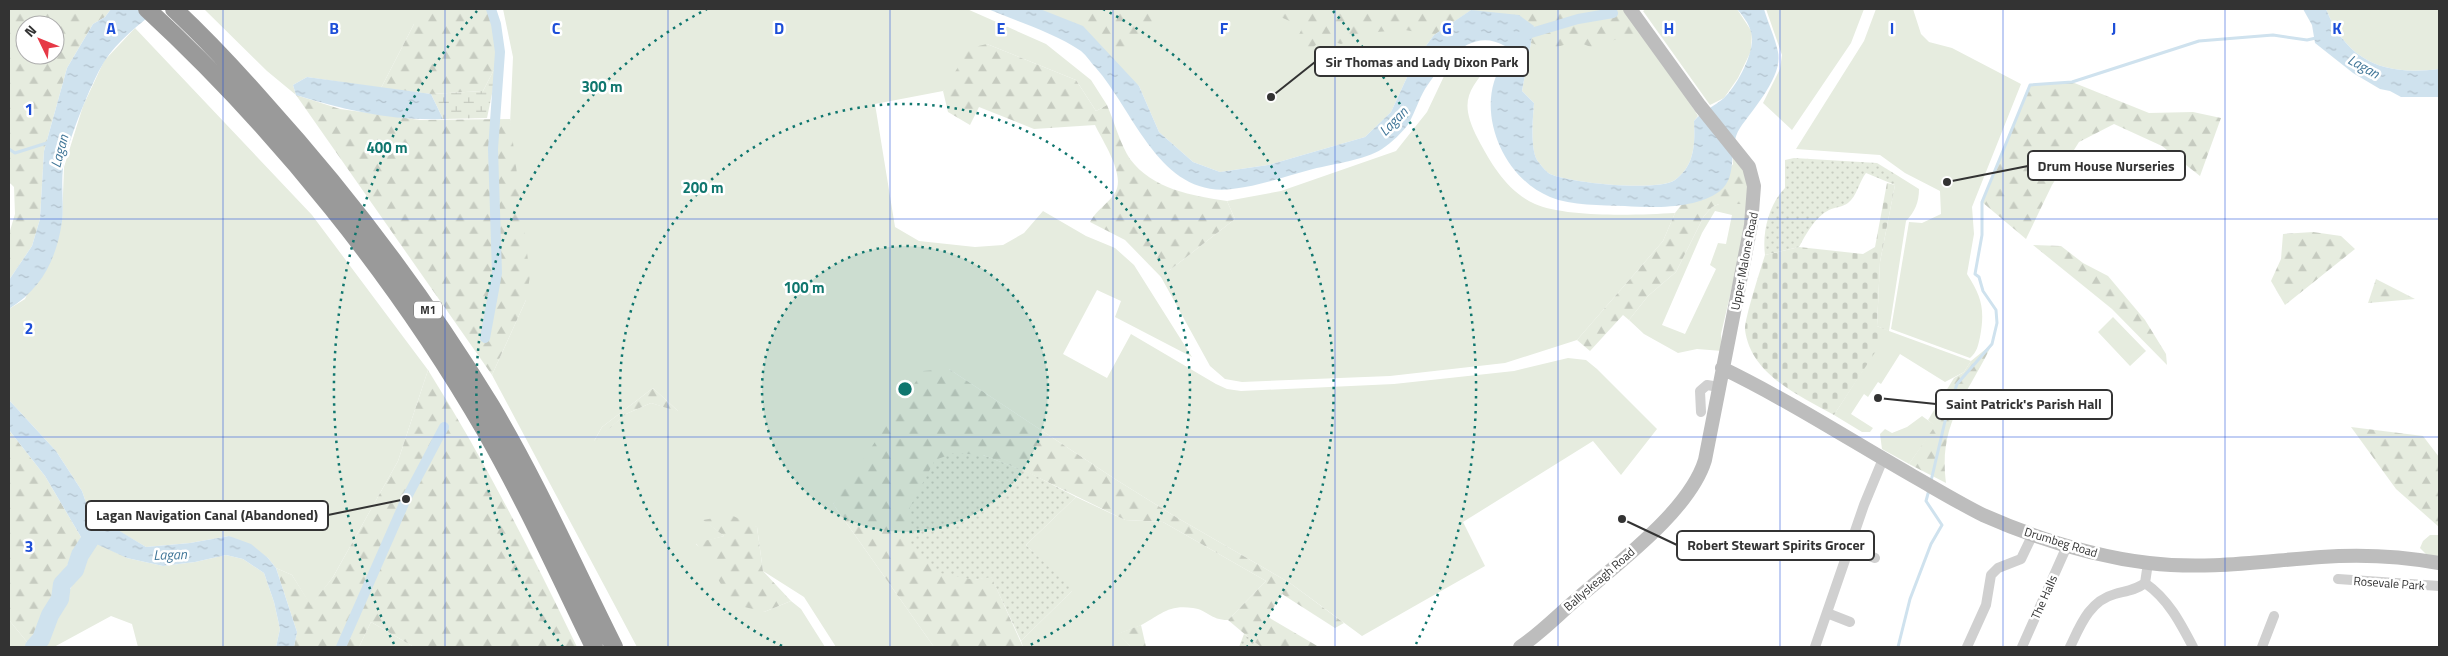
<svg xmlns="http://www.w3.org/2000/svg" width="2448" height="656" viewBox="0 0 2448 656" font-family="'Titillium Web',sans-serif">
<defs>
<pattern id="forest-firs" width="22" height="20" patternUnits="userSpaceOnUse" patternTransform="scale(1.25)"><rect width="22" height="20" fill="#e6ecdf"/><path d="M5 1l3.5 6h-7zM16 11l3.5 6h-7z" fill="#c6cbc0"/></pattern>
<pattern id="wetland-marsh" width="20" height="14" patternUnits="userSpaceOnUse" patternTransform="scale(1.25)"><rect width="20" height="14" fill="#e6ecdf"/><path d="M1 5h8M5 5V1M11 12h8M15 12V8" fill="none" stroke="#c6cbc0"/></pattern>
<pattern id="cemetery-stones" width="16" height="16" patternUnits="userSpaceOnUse" patternTransform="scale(1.25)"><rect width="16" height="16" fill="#e6ecdf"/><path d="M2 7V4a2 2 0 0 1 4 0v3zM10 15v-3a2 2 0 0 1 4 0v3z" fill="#c6cbc0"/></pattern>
<pattern id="garden-dots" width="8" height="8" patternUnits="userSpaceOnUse" patternTransform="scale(1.25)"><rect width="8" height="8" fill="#e6ecdf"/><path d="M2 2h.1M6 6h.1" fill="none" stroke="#c6cbc0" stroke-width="1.8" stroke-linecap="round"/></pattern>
<pattern id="water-ripples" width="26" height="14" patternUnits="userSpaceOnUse" patternTransform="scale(1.25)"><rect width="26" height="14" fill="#cfe2ee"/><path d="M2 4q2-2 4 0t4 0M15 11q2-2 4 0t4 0" fill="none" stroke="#b2c2cd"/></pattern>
</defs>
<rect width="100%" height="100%" fill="#fff"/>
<path fill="#e6ecdf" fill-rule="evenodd" d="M204 9H414V24L381 88 307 77 293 85 296 95 267 71Z
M503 9H967L1046 44 1091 80 1107 105 1096 111 1076 80 987 44 943 91 875 104 895 227 919 241 975 247 1003 245 1024 233 1043 211 1086 236 1115 248 1134 265 1192 357 1115 317 1121 301 1097 290 1063 354 1107 378 1131 334 1216 384 1227 389 1241 391 1394 384 1514 371 1568 358 1586 360 1597 369 1657 429 1621 475 1593 441 1463 522 1485 566 1362 636 1290 583 1176 517 1115 479 949 369 833 504 934 647H836L804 597 763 571 757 527 704 520 724 536 696 544 764 612 791 601 801 609 825 647H637L492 375 526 300 510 124 513 57ZM653 388 678 411 651 403 626 414 594 441 602 427Z
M1040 9H1630L1698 116 1694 121C1695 143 1695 166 1675 180 1656 192 1570 183 1550 174 1546 172 1540 164 1537 160 1530 149 1533 117 1534 103L1522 91 1534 26 1471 10 1434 35 1414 62 1391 112 1365 137 1268 165 1220 172 1193 162 1159 132 1139 86Z
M1646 9H1737L1752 32 1751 51 1738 78 1724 98 1710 105 1643 11Z
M1766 9H1864L1851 43 1792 130 1763 103 1780 69 1782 55Z
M1876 9H1913L1921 34 1929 42 1952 48 2021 84 1972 207 1974 234 1967 274C1982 297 1985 310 1980 337 1978 346 1977 352 1970 358L1891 329 1909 222 1922 223 1941 214 1940 191 1905 173 1880 155 1796 149 1864 41Z
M2326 9H2439V69C2385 76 2347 62 2326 9Z
M135 28 312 215 428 370 398 461 333 577 311 606 292 575 276 568 268 558 229 536 190 543 146 547 90 514 82 491 56 451 9 400V309L25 299 62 222 64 167 83 106 104 61Z
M1472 57H1488L1492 62C1467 91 1459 102 1478 139 1491 164 1508 192 1535 204 1568 218 1638 215 1675 213L1663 241 1577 340 1505 363 1390 376 1242 382 1225 379 1210 366 1161 277 1235 219 1227 201 1281 191 1396 151 1427 112 1446 72Z
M1895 174 1919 189C1919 202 1915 212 1906 221L1889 331 1971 361 1964 372 1945 382 1900 354 1881 384 1878 382 1868 397 1864 394 1851 414 1873 428 1870 432H1862L1834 415 1888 331 1877 326 1880 262 1895 185Z
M1753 188 1737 284 1732 287 1721 334 1722 351 1697 349 1678 353 1644 334 1629 320 1648 296 1676 272 1704 216 1712 207 1719 204H1747ZM1715 211 1732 215 1726 244 1718 243 1710 265 1716 269 1685 334 1662 325 1702 233Z
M2113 317 2146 351 2130 366 2098 332Z
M1922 416 1936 426 1909 464 1882 449 1880 434 1885 429 1892 433 1907 427Z
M1076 497 1125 520 1163 522 1266 581 1228 620C1210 620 1208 610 1193 608 1167 604 1160 616 1139 626 1132 629 1125 631 1118 634L1131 647H1023L1021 641 1072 591 1026 545Z
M2430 535H2439V557L2426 554 2420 548 2423 541Z
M93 541 127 558 163 566 195 562 226 555 243 559 264 573 274 602 280 629 276 647H138L132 624 111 616 54 647H43Z
M9 620 27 642 35 632 37 638 29 647H9Z
M371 622 414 647H359Z"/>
<path fill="url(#forest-firs)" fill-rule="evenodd" d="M9 9H111L105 17 93 24 67 68 44 151 40 219 32 246 9 280V234L15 214 14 187 9 182ZM25 25H55V55H25Z
M414 9H488L496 39 499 60 483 91 431 94 381 88 414 24Z
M1085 9H1159L1160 11 1153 35 1130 47 1109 54 1083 26Z
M1263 9H1623L1641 34 1622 37 1593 48 1576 41 1551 49 1531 43 1534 26 1471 10 1434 35 1405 30 1376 32 1341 44 1322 38 1310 51 1290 46 1296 40 1303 27Z
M987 44 1076 80 1096 111 1107 105C1114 121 1121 146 1130 159 1152 189 1193 196 1227 201L1235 219 1161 277 1125 240 1090 222C1097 209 1108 204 1115 193 1126 175 1103 142 1095 125L1034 129 979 107 970 125 948 112 943 91 970 48Z
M2072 82 2149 113 2193 112 2221 118 2200 176 2162 146 2114 124 2079 142 2052 185 2026 239 1982 202 2030 85Z
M296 95 340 109 420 120 510 119 530 276 526 300 492 375Z
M1732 146C1744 165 1751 181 1747 204H1719L1712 207 1704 216 1676 272 1648 296 1629 320 1623 315 1590 351 1577 340 1663 241 1675 213 1682 204 1704 199 1733 164Z
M2313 232 2341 236 2355 249 2285 305 2271 281 2281 259 2283 234Z
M2033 245 2061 246 2083 263 2108 276 2145 320 2166 354 2167 365 2112 309Z
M2376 279 2415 299 2368 303Z
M1992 344C1968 395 1938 422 1946 483L1909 464 1935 426 1928 420 1954 378 1964 372 1971 361Z
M949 369 1115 479 1176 517 1290 583 1344 623 1335 628 1282 594 1268 617 1319 647H1260L1228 620 1266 581 1163 522 1125 520 1029 473 983 455 975 580 991 576 1023 647H934L833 504 923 371Z
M428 370C484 459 531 552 577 647H414L371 622 359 647H294L297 632 276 568 292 575 311 605 333 577 398 461Z
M653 388 679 412 651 403 626 414 593 443 602 427Z
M2351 427 2423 436 2439 457V527L2396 489Z
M9 430 45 476 81 537 35 632 27 642 9 620Z
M731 515 757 527 763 571 791 601 764 612 733 604 696 543 724 536 703 520Z
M1141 625 1146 647H1131L1117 634Z"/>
<path fill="url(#wetland-marsh)" d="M499 60 487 118 443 119 431 94 483 91Z"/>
<path fill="url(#cemetery-stones)" d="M1887 183 1895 185 1880 262 1877 326 1889 331 1834 415C1799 395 1751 375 1745 330 1744 320 1761 268 1765 255L1799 247 1863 254 1875 247Z"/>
<path fill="url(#garden-dots)" d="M1794 158 1877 163 1895 174V185L1866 173C1859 182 1857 196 1848 203 1843 207 1835 207 1829 210 1815 217 1806 234 1799 247L1765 255C1762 232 1769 204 1785 188V160Z
M954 453 983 455 1030 473 1076 497 1026 545 1073 590 1021 641 991 577 975 580 940 573 909 546 910 507 935 460Z
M1244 634 1260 646V647H1239Z"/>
<path fill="url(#water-ripples)" d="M111 9H158C140 24 117 41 104 62 91 83 67 143 63 168 61 186 64 204 62 222 56 260 42 288 9 309V280L32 246 40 219 44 151 67 68 93 24 105 17Z
M988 9H1040L1083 26 1139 86 1159 132 1193 162 1220 172 1268 165 1365 137 1391 112 1414 62 1434 35 1471 10 1519 15 1534 26 1522 91 1534 103C1533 117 1530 148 1537 160 1540 164 1546 172 1550 174 1570 183 1657 192 1675 180 1695 166 1695 143 1694 121 1703 110 1714 107 1724 98 1737 86 1757 49 1751 32 1749 23 1742 15 1737 9H1764C1768 23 1775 37 1778 52 1783 77 1753 109 1740 128 1727 148 1739 176 1720 191 1696 209 1654 208 1625 206 1601 205 1572 206 1550 197 1508 180 1481 125 1494 82 1497 72 1504 63 1508 55L1505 46C1471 26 1443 62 1425 89 1419 99 1415 112 1409 123 1403 132 1391 143 1382 149 1365 160 1333 164 1313 169 1286 176 1260 186 1232 189 1160 198 1134 111 1096 68 1091 63 1087 56 1081 51 1053 32 1018 22 988 9Z
M2303 9H2326C2347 62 2385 76 2439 69V97H2401L2390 91 2380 89 2353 73 2315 43 2312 25Z
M307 77 431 94 443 119C393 121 343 110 296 95L293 85Z
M9 400 56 451 82 491 90 514 118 530 146 547 190 543 229 536 251 544 268 558 276 568 297 632 294 647H276L280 629 274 602 264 573 243 559 226 555 195 562 163 566 127 558 81 537 45 476 9 430Z"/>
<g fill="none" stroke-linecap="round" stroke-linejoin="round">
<path stroke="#cfe2ee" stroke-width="3" d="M9 149 15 153 50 142
M1931 481 1946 417 1957 384 1992 344 1997 323 1996 310 1983 291 1979 277 1975 274 1982 235V202L2030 85 2072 82 2199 41 2273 35 2307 40 2316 38
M1898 647 1910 599 1931 544 1942 525 1926 501 1929 490"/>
<path stroke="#cfe2ee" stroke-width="10" d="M1521 36 1578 19 1613 13
M485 338 497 273 493 149 500 52 496 24 491 9
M341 647 406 499 444 427"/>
<path stroke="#cfe2ee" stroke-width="18" d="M34 647 41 639 50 615 60 599 62 584 75 570 80 555 95 532"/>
<path stroke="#d0d0d0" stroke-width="10" d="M1701 412 1700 391 1707 385 1719 387
M1849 548 1875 558
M2338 579 2439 586
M2145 583C2168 599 2180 622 2193 647
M1827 613 1850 622
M1815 647 1864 505 1883 459
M1967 647 1986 605 1991 575 1998 568 2021 559 2033 534
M2022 647 2067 546
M2070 647C2080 626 2089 601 2115 594 2126 591 2136 590 2145 583L2148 563
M2262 647 2274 616"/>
<path stroke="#bdbdbd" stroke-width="14" d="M1722 368C1788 400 1850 440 1913 476 1936 489 1959 503 1983 515 2035 538 2092 556 2149 563 2207 570 2263 561 2321 557 2361 554 2400 556 2439 563
M1520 647C1541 633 1559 614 1578 598 1618 563 1690 510 1705 460L1751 225 1754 186 1749 167 1700 106 1630 9"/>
<path stroke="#9a9a9a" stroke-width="18" d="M147 9C278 130 397 278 486 432 526 502 559 575 594 647
M174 9C205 38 235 70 263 102 348 196 425 298 491 406 537 483 574 567 614 647"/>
</g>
<path fill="none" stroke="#1d4ed8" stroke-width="1" stroke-opacity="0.55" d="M223 9V647M445 9V647M668 9V647M890 9V647M1113 9V647M1335 9V647M1558 9V647M1780 9V647M2003 9V647M2225 9V647M9 219H2439M9 437H2439"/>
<circle cx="905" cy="389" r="143" fill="#0f766e" fill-opacity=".12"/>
<g fill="none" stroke="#0f766e" stroke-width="2.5" stroke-dasharray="2.5 5">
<circle cx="905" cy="389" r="143"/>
<path d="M782 646A285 285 0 1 1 1028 646"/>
<path d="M563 647A428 428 0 0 1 707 9M1103 9A428 428 0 0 1 1247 647"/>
<path d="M394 644A571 571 0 0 1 477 11M1333 11A571 571 0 0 1 1416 644"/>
</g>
<g text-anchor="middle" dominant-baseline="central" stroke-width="5" stroke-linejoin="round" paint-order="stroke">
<rect fill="#fff" stroke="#707070" stroke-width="1" x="414" y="301.5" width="28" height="17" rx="4"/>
<g font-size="11" font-weight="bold" fill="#333">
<text x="428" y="310">M1</text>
</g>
<g font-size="12" fill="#333" stroke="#fff">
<text transform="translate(1744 261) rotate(-79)">Upper Malone Road</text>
<text transform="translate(2061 542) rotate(17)">Drumbeg Road</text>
<text transform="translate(1599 579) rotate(-41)">Ballyskeagh Road</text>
<text transform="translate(2389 583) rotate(4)">Rosevale Park</text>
<text transform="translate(2044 597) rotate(-66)">The Halls</text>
</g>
<g font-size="14" font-style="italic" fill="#3f7597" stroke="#fff">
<text transform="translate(2364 66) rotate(29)">Lagan</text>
<text transform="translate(1393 121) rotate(-46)">Lagan</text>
<text transform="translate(59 151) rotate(-75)">Lagan</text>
<text transform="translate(170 554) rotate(-2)">Lagan</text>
</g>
</g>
<g font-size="16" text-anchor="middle" font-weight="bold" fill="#1d4ed8" stroke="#fff" stroke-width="5" stroke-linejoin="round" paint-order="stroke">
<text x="111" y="34">A</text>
<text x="334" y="34">B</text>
<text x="556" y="34">C</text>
<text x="779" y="34">D</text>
<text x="1001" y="34">E</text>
<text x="1224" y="34">F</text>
<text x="1447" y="34">G</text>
<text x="1669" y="34">H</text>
<text x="1892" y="34">I</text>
<text x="2114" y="34">J</text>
<text x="2337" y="34">K</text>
<text x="29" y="115">1</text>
<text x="29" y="334">2</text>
<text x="29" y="552">3</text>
</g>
<circle cx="905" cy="389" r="8" fill="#0f766e" stroke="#fff" stroke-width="2.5"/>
<g font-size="15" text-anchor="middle" font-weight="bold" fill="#0f766e" stroke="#fff" stroke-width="5" stroke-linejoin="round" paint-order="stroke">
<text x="602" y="92">300 m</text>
<text x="387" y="153">400 m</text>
<text x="703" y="193">200 m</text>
<text x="804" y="293">100 m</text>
</g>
<path fill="none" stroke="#333" stroke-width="2" d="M1271 97L1315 62M1947 182L2028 166M1878 398L1936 404M406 499L328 515M1622 519L1677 545"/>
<g fill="#333" stroke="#fff" stroke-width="2">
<circle cx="1271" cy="97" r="5"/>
<circle cx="1947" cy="182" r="5"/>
<circle cx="1878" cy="398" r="5"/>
<circle cx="406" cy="499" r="5"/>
<circle cx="1622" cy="519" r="5"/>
</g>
<g fill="#fff" stroke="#333" stroke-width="2">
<rect x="1315" y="47" width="213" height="29" rx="5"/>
<rect x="2028" y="151" width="157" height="29" rx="5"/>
<rect x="1936" y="390" width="176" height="29" rx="5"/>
<rect x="86" y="501" width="242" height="29" rx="5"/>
<rect x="1677" y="531" width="197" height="29" rx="5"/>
</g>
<g font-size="14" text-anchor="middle" font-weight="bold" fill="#333">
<text x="1422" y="67">Sir Thomas and Lady Dixon Park</text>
<text x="2106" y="171">Drum House Nurseries</text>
<text x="2024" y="409">Saint Patrick's Parish Hall</text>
<text x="207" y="520">Lagan Navigation Canal (Abandoned)</text>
<text x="1776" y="550">Robert Stewart Spirits Grocer</text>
</g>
<rect width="2448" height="656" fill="none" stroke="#333333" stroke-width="20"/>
<g transform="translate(40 40) rotate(313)"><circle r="24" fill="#ffffff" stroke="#adadad"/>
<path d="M0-4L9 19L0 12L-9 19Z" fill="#e63946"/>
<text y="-8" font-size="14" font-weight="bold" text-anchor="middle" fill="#333333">N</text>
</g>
</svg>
